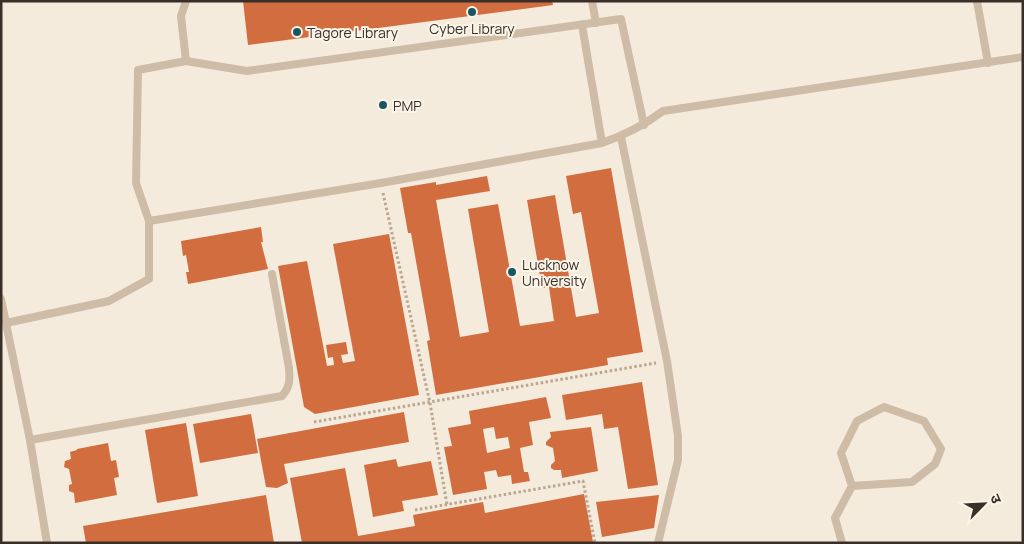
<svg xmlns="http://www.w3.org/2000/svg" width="1024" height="544" viewBox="0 0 1024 544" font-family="Manrope,'Noto Sans Devanagari',sans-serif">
<rect width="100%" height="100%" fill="#f5ebdc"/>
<path fill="#d16d3e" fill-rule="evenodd" d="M243 1H552L553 5 248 45Z
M611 168 643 352 607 358 608 365 436 395 427 341 430 340 411 233H408L400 188 436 182V185L487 176 490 191 436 200 460 337 489 332 468 209 498 204 520 326 554 321 549 287 542 288 527 200 555 195 576 317 599 313 581 212 573 214 566 176Z
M261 227 263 242H261L268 269 188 284 186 272H189L186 255 183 256 181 241Z
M389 234 419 395 315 414 304 407 278 266 307 261 327 366 334 365 333 357 328 358 326 345 346 342 348 354 341 355 343 363 355 361 333 244Z
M642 382 658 485 628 489 618 427 604 429 602 414 566 420 562 395Z
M546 397 551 418 529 422 533 445 520 448 524 472H528L530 481 512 484 511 475 498 477 496 470 484 472 487 489 453 495 444 447 452 446 448 428 471 424 469 411ZM494 427 496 439 508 437 510 448 487 453 483 429Z
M404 412 409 442 284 464 288 483 277 488 266 487 257 439Z
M251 414 258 453 200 463 193 424Z
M186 423 198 496 157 503 145 430Z
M591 427 598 471 562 478 561 470H554L551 468V465L555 461 553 448 546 445V442L551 437 550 432Z
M108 443 111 461 116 460 119 477 114 478 117 495 75 503 74 493 69 491V485L72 484 69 469 64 467 65 461 71 459 70 452 77 450V449Z
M396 459 398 467 431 461 438 495 402 501 404 511 373 517 364 465Z
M345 468 358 536 415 526 413 515 483 502 485 513 584 494 593 542 302 543 290 478Z
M266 495 274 543H86L83 526Z
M659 495 654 528 602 537 596 502Z"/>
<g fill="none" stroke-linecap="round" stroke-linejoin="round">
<path stroke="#baa691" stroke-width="3" stroke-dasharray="2.5 2.5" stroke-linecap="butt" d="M383 193 430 403 447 505
M314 422 656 363
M415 510 583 481 595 543"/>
<path stroke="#cebca7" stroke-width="8" d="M592 1 596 23
M977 1 988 63
M582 25 602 143
M186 61 247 71 621 19 644 125
M621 137 667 361 678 436V460L658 543
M149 221 381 183 602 143C625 135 643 126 663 111L1023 57
M1 299 30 440 47 543
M6 323 109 301 149 279V221L136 183 138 70 186 61 181 16 186 1
M30 440 282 396C290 387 290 380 289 368L272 274
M842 543 835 518 852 486 841 453 857 421 884 407 924 421 941 449 935 464 912 482 852 486"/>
</g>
<g fill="#195660" stroke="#fbf5e9" stroke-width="2">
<circle cx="472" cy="12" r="5"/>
<circle cx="297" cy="32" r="5"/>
<circle cx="383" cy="105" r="5"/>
<circle cx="512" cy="272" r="5"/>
</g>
<g text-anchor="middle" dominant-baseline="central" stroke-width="4" stroke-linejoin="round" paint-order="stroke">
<g font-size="14" fill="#3a2f28" stroke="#fbf5e9" text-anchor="start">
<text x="472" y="28" text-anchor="middle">Cyber Library</text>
<text x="307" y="32">Tagore Library</text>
<text x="393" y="105">PMP</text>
<text x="522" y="264">Lucknow<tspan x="522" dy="16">University</tspan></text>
</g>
</g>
<rect width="1024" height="544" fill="none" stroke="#3a2f28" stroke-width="5"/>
<g transform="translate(984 504) rotate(66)" stroke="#fbf5e9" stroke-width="4" paint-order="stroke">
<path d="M0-4L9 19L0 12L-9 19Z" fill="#3a2f28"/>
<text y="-8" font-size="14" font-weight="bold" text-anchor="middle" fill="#3a2f28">उ</text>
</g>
</svg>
